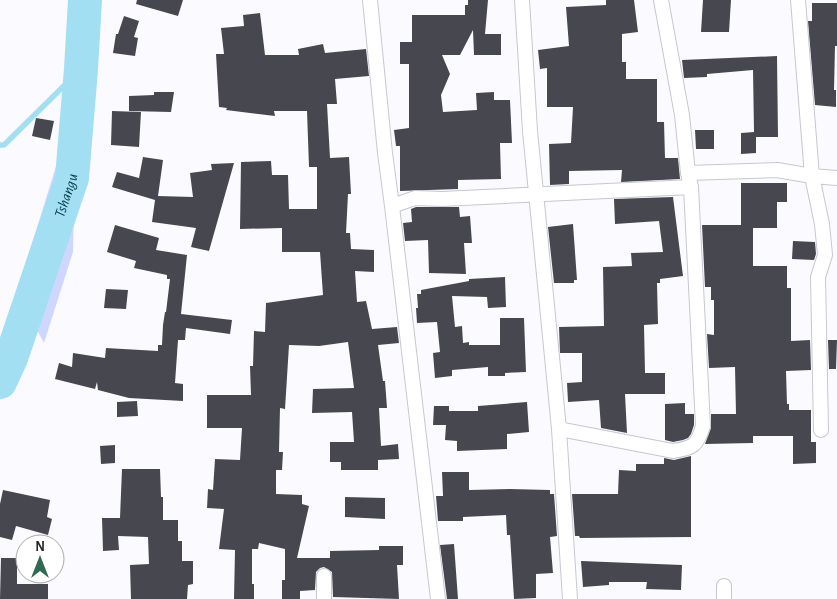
<svg xmlns="http://www.w3.org/2000/svg" width="837" height="599" viewBox="0 0 837 599" font-family="'Alegreya Sans',sans-serif">
<rect width="100%" height="100%" fill="#fbfbff"/>
<path fill="#d0d7ff" d="M57 163 75 168 73 252 44 343 17 292Z"/>
<g fill="none" stroke-linecap="round" stroke-linejoin="round">
<path stroke="#a2dff2" stroke-width="5.5" d="M0 145H4L81 69"/>
<path stroke="#a2dff2" stroke-width="34" id="s1" d="M0 382 11 358 72 178 81 69 85 0"/>
</g>
<path fill="#47484f" d="M137 0H183L178 16 136 4Z
M468 0H488L485 34H501V55H474L473 30 460 55H442L450 74 441 95 443 112 477 110 476 93 494 92V100H510L512 143H500L501 179 458 180V189L400 191V146H396L394 130 409 128V64H400V42H412V15H465V5H468Z
M606 0H634L638 32 622 34V62H626V79H657V122H664L665 158H678L680 179 621 182 622 170 569 171V184L550 185 549 144 571 143 573 107H547V68L540 69 538 50 569 46 566 7 606 5Z
M703 0H731L729 32H701Z
M812 3H837V46H835L834 90H836V107L815 105 808 21H812Z
M260 13 265 55H299L298 49 323 44 325 53 366 49 369 76 335 79 337 104H327L330 158 349 157 351 194H348L346 233H350L351 249 374 250V272L355 271 357 302 366 301 372 329 397 327 399 343 378 345 383 381H385L387 408H379L381 446 398 444 399 459 378 460V470H341V462H330V442H354L352 412 312 413 313 389 354 388 348 342 319 346 289 345 285 409 280 408 279 452H283L282 470H276V494L302 495V504L309 506 297 558H330V551L379 550V546H403V565H397L399 599 333 597 332 572 324 567 320 568 316 572 315 590 300 591V599H282V580H285V549L259 543 258 549H252V584H254V599H234L235 550 219 549 224 509 207 508 208 489 213 490 215 459 240 460 242 428H207V395H251L250 366H253L254 331 265 332 266 303 323 295 320 252H282V228L240 229 241 162 271 161 272 175H288L289 209H317V167H309L307 111H274L275 116 226 110 227 108 219 107 216 54H224L221 28 244 26 243 15Z
M124 16 139 21 134 37 138 38 135 56 113 53 116 34H118Z
M777 56 778 137H756V153L741 154V133L754 132 753 70 707 74V77L684 78 682 60Z
M154 92H174L171 112 129 111V96L154 95Z
M112 111 141 112 139 147 111 145Z
M36 118 54 121 50 140 32 136Z
M695 130H714V149H696Z
M143 157 163 160 158 196 193 197 190 173 212 170 211 164 234 163 209 251 191 247 196 228 152 222 155 200 112 187 117 172 139 178Z
M741 183H787V202H777V228H753V266H787V288H791V341L810 340 811 370 786 371 787 404H789V410H811V442H816V463L793 464V436H753V443L705 444 711 428V414H736L735 367 709 368 707 334 714 335V300H711V287H705L702 225H741Z
M673 197 683 276 660 279V283H657L658 324 644 325 645 373H665V394H625L627 433 601 428 599 400 568 402 567 383 582 382V353H560L559 327 604 326 603 267 632 266 631 253 663 252 659 221 615 224 614 199Z
M416 207H459L460 217 470 216 472 243H464L466 274 429 273 428 240 405 241 403 223 412 222 411 209Z
M573 224 577 280H574V283H554L548 227Z
M115 225 159 238 156 250 187 255 181 314 232 320 230 334 186 328 185 340H178L175 383 183 384V401L129 398 98 390 97 382 95 389 55 379 59 363 72 367 73 353 105 358 106 348 158 351V345H162L163 325 165 312H166L170 279H167V275L134 268 136 261 107 252Z
M793 241 815 242 816 254 814 260 792 259Z
M505 277 506 307 488 308 487 297 452 296 455 327 462 326 463 343 469 342V345H500V318H524L526 372 505 373V376H488V367L452 370V376L435 378 433 353 440 352 437 322 417 323 416 308H418L417 294H421V290L469 281V279Z
M106 289 128 290 126 309 104 308Z
M828 340H837L836 369H829Z
M137 401 138 416 117 417V402Z
M527 402 529 432 507 434V449L457 451V441L445 440 446 425H433L434 406H449V411H478V406Z
M685 403V414H694V425L691 434 688 438 683 440 673 442 665 440V404Z
M115 445V463L101 464 100 446Z
M691 456V537L580 538 579 536H575L572 494H618L619 470 636 471V464H664V458L674 460Z
M122 469H160L161 497H163V520H178V541H182V561H193V584L188 585 187 599H131L130 565 149 564 148 537 118 536 119 550 103 551 102 518H120Z
M442 472H469V490L510 489 550 490V494H554L557 536 550 537 553 573 536 574V598L514 599 510 535H507L506 515 463 517V521H438L436 496H443Z
M3 490 50 500 47 517 52 519 48 535 16 526 12 540 0 537V504Z
M345 497 385 498V519L345 517Z
M454 544 458 599H447L440 545Z
M1 558H17V584H48V599H0Z
M581 561 682 565 681 590 646 589 647 582H609V585L583 587Z"/>
<g fill="none" stroke-linecap="round" stroke-linejoin="round">
<g stroke="#c6c7d0" stroke-width="16">
<path id="minor" d="M370 0 385 153 392 206 438 599
M522 0 530 131 559 429 570 599
M798 0 812 176 822 224 825 255 818 277 821 430
M688 173 777 170 812 176 837 178
M392 206 415 198 442 199 691 187
M559 429 673 451C693 448 697 446 703 426L691 187 688 173 682 115 661 0
M324 576V599
M724 586V599"/>
</g>
<use href="#minor" stroke="#fff" stroke-width="14"/>
</g>
<g text-anchor="middle" dominant-baseline="central" stroke-width="5" stroke-linejoin="round" paint-order="stroke">
<g font-size="15" font-style="italic" fill="#023b49" stroke="#fff">
<text stroke="none"><textPath href="#s1" startOffset="198">Tshangu</textPath></text>
</g>
</g>
<g transform="translate(40 559)"><circle r="24" fill="#ffffff" stroke="#a9a9aa"/>
<path d="M0-4L9 19L0 12L-9 19Z" fill="#2e6a54"/>
<text y="-8" font-size="14" font-weight="bold" text-anchor="middle" fill="#27272a">N</text>
</g>
</svg>
